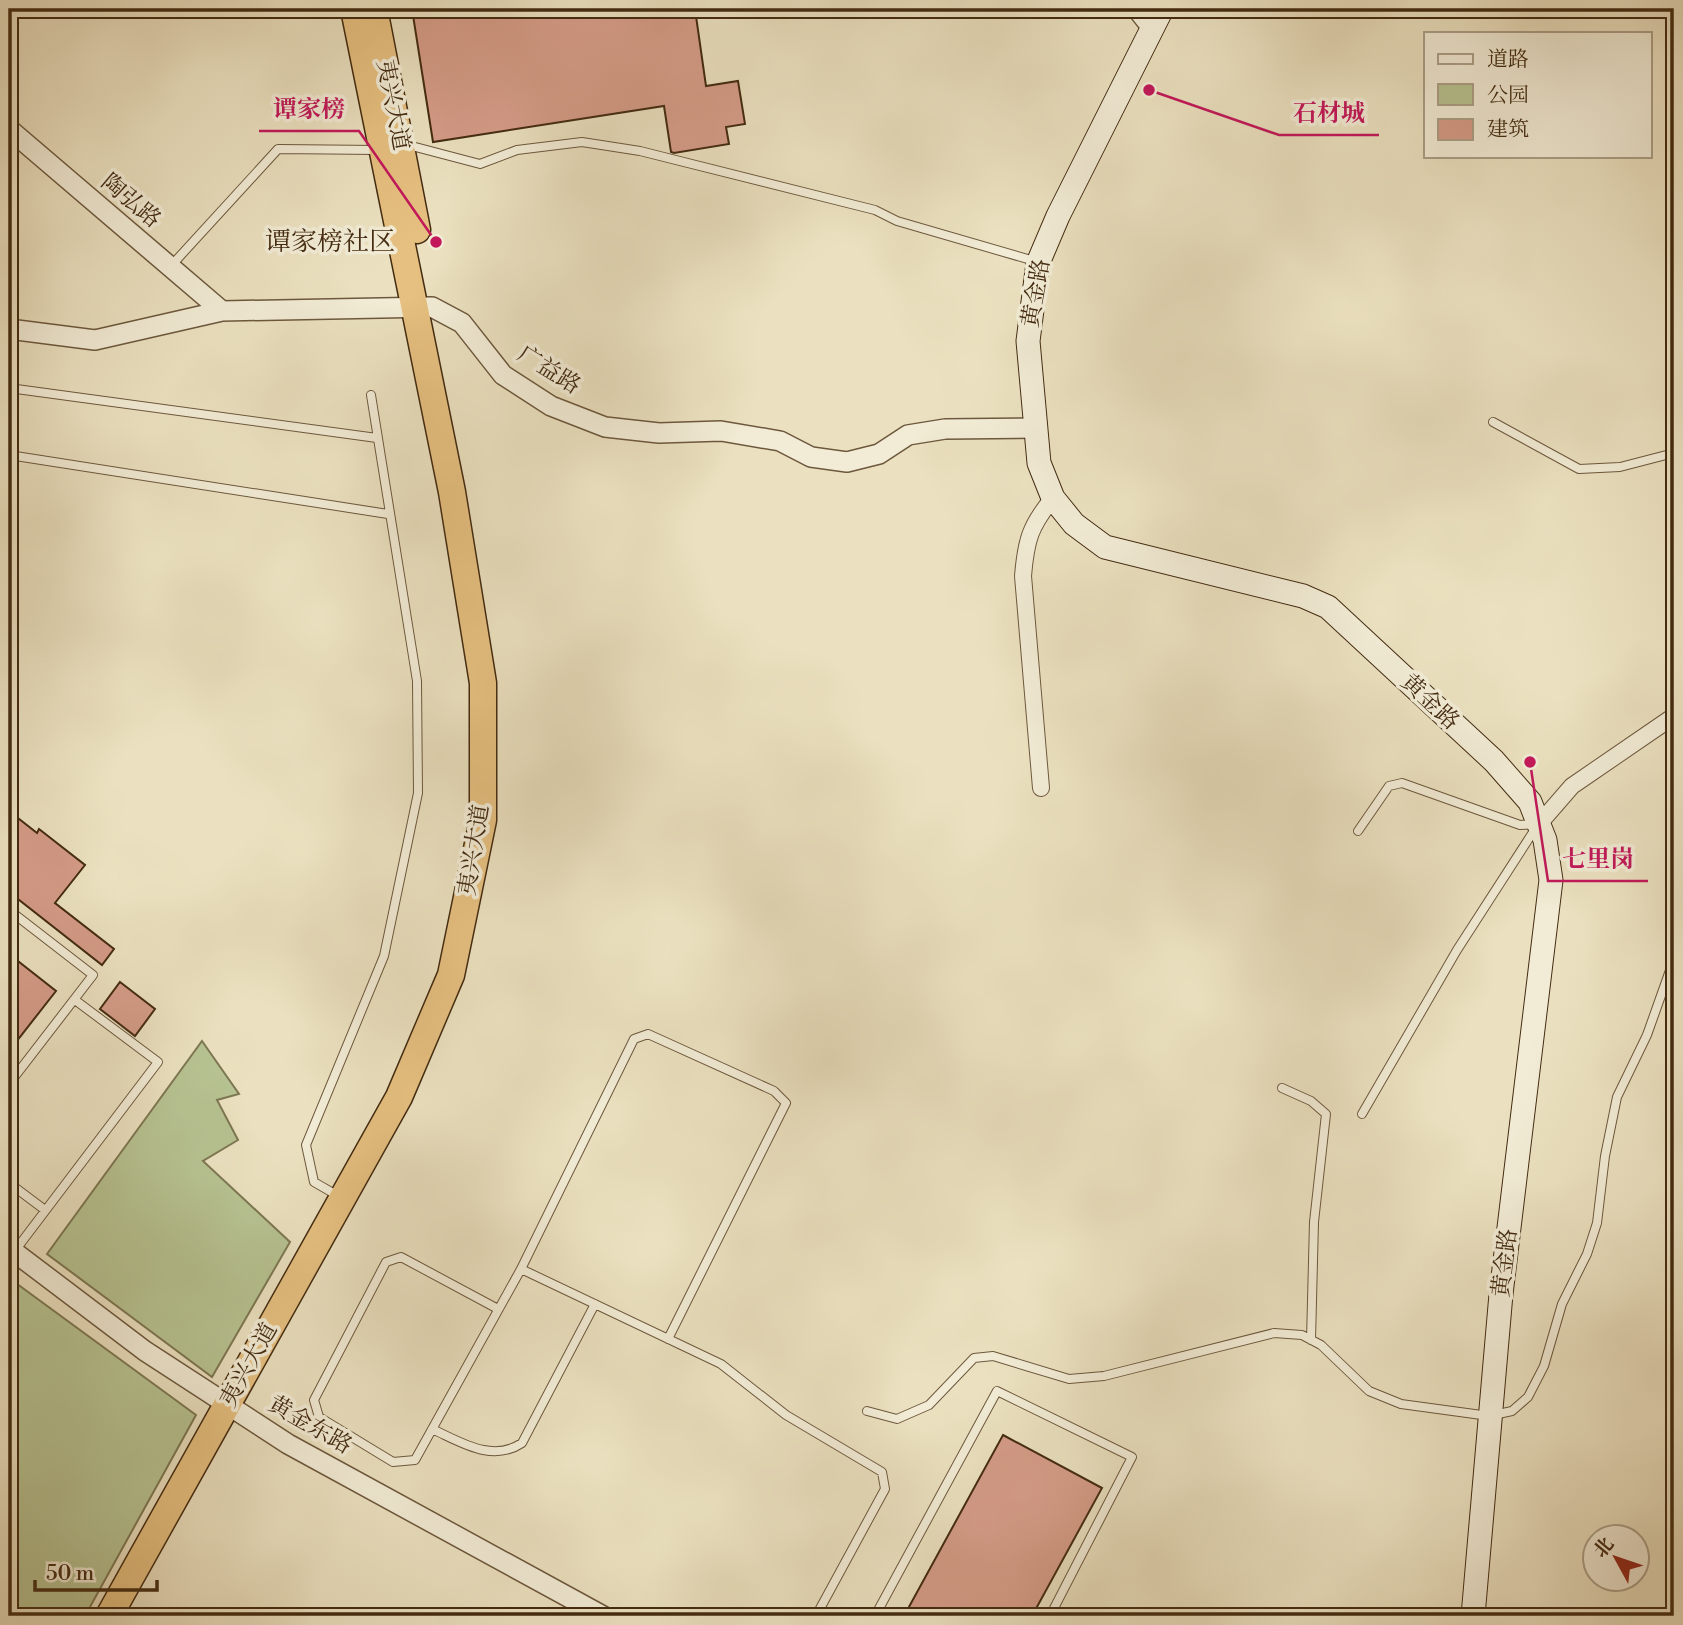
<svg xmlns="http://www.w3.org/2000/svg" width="1683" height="1625" viewBox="0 0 1683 1625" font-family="'Libre Bodoni','Noto Serif SC',serif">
<rect width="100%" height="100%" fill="#ebe1c0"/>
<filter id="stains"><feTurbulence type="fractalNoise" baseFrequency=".00286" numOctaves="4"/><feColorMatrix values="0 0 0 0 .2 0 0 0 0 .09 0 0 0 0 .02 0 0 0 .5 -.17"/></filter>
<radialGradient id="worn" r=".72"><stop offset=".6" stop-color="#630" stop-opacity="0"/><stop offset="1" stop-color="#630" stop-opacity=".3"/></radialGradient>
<path fill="#b7c392" stroke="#7d7752" stroke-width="2" d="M202 1041 239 1094 217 1100 238 1140 203 1161 290 1242 212 1377 47 1254Z
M9 1278 196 1415 85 1616H9Z"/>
<path fill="#d59c88" stroke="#432b11" stroke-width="2" d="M412 9H695L706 86 738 81 745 124 726 127 729 144 674 153 671 152 664 106 433 142Z
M9 811 37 833 39 829 85 865 55 903 114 949 102 965 9 892Z
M9 954 56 991 9 1051Z
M120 982 155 1009 135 1036 100 1009Z
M1003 1435 1102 1488 1032 1616H904Z"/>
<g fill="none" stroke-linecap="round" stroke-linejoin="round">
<g stroke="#6d583d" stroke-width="10">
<path id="service" d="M404 144 480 164 517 150 582 142 640 151 875 210 897 221 1038 262
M170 267 278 149 378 150
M9 388 377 438
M1493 422 1579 469 1620 467 1674 453
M9 455 388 514
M1358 831 1389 786 1402 783 1520 825 1536 824
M9 910 93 975 9 1084
M1282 1088 1311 1101 1326 1114 1314 1222 1311 1340
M1362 1114 1457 950 1537 826
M9 1183 45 1210
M340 1197 314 1182 306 1145 384 956 418 793 417 681 371 395
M14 1252 158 1062 75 1000
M521 1269 721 1364 786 1415 882 1472 885 1489 816 1616
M498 1309 401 1257 386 1262 314 1400 319 1417 393 1462 415 1460 521 1269 634 1039 648 1034 774 1091 786 1103 668 1339
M867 1411 897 1419 929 1405 974 1358 993 1356 1069 1379 1104 1376 1274 1333 1302 1335 1321 1345 1369 1391 1401 1404 1489 1416 1512 1411 1528 1397 1544 1366 1562 1304 1587 1254 1597 1223 1605 1156 1617 1097 1647 1035 1674 959
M432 1429C461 1442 492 1463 522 1443L595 1304
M875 1616 997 1391 1132 1457 1050 1616"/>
</g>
<g stroke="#6d583d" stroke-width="18">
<path id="minor" d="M1041 788 1023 576C1026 540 1030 526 1053 498
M1539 824 1572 786 1674 716"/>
</g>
<g stroke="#6d583d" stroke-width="22">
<path id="tertiary" d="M1137 9 1152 28
M9 129 222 311
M9 329 95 340 222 311 432 307 462 323 503 375 551 406 605 427 659 433 721 431 780 441 811 457 847 462 879 454 908 435 945 429 1036 428
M9 1248 145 1351 288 1444 603 1616"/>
</g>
<g stroke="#432b11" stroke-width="25">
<path id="secondary" d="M1162 9 1058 216 1038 263 1028 341 1039 463 1053 498 1074 524 1105 547 1303 596 1328 607 1494 761 1530 802 1545 840 1551 880 1501 1294 1473 1616"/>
</g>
<g stroke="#432b11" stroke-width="29">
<path id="trunk" d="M374 9 417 230
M109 1616 399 1097 451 975 483 820V683L452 492 354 9"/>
</g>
<use href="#service" stroke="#f2ecd6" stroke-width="8"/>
<use href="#minor" stroke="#f2ecd6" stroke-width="16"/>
<use href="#tertiary" stroke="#f2ecd6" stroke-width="19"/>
<use href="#secondary" stroke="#f2ecd6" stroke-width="23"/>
<use href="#trunk" stroke="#e6c080" stroke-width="26"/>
</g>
<g text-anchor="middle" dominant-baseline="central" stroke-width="7" stroke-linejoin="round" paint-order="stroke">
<g font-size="23" fill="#432b11" stroke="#f2ecd6">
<text transform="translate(393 105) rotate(79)">夷兴大道</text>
<text transform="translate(131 201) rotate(40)">陶弘路</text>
<text transform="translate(1036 293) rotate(-80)">黄金路</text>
<text transform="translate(549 370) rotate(32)">广益路</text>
<text transform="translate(1430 702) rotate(43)">黄金路</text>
<text transform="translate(474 850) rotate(-81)">夷兴大道</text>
<text transform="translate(1505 1263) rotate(-83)">黄金路</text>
<text transform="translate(249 1365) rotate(-61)">夷兴大道</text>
<text transform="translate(310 1425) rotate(30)">黄金东路</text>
</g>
<g font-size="26" fill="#432b11" stroke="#f2ecd6">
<text x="330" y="242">谭家榜社区</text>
</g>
</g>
<path fill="none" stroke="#c2185b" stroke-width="2.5" d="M436 242L359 131H259M1149 90L1279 135H1379M1530 762L1548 881H1648"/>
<g fill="#c2185b" stroke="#f2ecd6" stroke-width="2.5">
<circle cx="436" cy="242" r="7"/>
<circle cx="1149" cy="90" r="7"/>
<circle cx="1530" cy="762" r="7"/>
</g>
<g font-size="24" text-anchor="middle" font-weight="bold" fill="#c2185b" stroke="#f2ecd6" stroke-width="7" stroke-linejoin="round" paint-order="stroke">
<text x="309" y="117">谭家榜</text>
<text x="1329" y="121">石材城</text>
<text x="1598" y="867">七里岗</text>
</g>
<rect width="1683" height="1625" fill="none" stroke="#ebe1c0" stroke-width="35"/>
<rect x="10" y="10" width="1662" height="1604" fill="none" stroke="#432b11" stroke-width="3.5"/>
<rect x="18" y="18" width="1648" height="1590" fill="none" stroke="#432b11" stroke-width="2"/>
<rect x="1424" y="32" width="228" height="126" fill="#f2ecd6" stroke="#ac9f87" stroke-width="2"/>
<rect x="1438" y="54" width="35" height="10" fill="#f2ecd6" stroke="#ac9f87" stroke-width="2"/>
<text x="1487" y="66" font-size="21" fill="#432b11">道路</text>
<rect x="1438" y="84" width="35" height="21" fill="#b7c392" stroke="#ac9f87" stroke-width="2"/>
<text x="1487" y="102" font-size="21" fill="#432b11">公园</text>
<rect x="1438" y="119" width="35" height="21" fill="#d59c88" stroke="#ac9f87" stroke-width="2"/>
<text x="1487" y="136" font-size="21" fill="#432b11">建筑</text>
<g transform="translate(1616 1558) rotate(310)"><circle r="33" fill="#f2ecd6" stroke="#ac9f87" stroke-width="2"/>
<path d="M0-5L12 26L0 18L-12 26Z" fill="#8f2418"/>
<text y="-10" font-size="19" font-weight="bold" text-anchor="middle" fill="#432b11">北</text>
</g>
<path d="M35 1580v10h122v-10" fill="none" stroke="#432b11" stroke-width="3.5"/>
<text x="46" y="1580" font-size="21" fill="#432b11" stroke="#f2ecd6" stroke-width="5" paint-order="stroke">50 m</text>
<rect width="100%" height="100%" filter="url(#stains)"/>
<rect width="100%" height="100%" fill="url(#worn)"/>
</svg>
